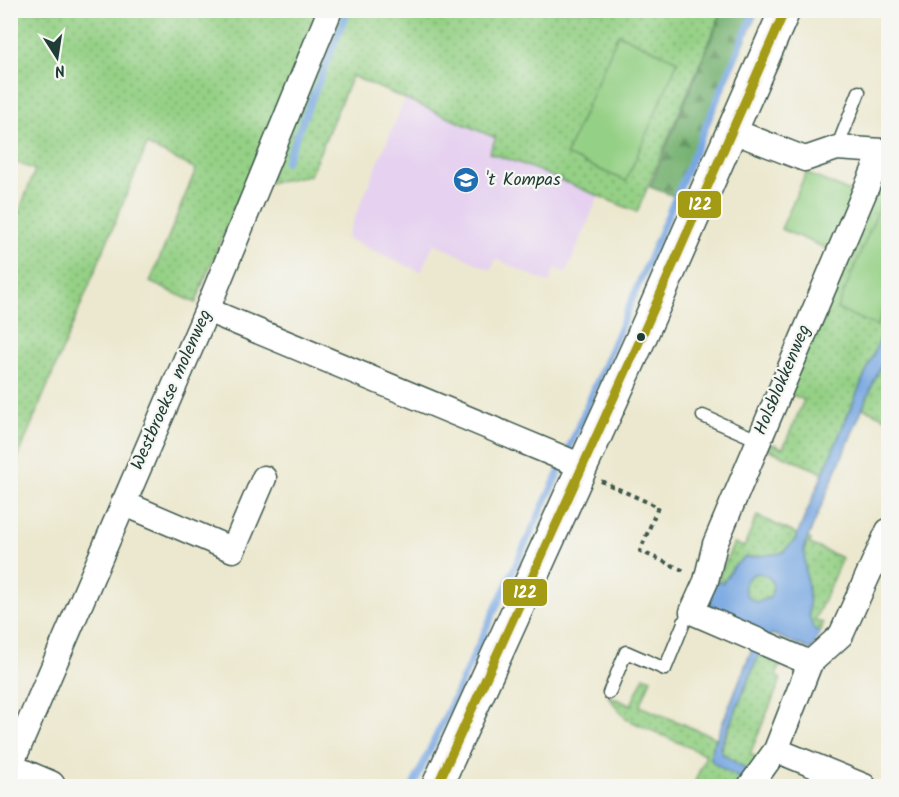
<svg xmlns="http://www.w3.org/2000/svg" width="899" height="797" viewBox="0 0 899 797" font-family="Kalam,sans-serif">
<defs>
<pattern id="grass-dots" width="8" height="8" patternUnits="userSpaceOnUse" patternTransform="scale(1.5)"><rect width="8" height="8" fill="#94d085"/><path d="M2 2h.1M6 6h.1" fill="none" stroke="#78aa6e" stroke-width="1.8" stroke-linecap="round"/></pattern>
<pattern id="forest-firs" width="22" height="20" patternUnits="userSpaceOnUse" patternTransform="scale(1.5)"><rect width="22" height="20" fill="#77b272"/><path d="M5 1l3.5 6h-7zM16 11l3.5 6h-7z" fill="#61925e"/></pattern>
</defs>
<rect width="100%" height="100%" fill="#f6f6f2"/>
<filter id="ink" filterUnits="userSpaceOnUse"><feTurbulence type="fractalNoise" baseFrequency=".0167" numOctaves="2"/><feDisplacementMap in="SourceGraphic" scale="12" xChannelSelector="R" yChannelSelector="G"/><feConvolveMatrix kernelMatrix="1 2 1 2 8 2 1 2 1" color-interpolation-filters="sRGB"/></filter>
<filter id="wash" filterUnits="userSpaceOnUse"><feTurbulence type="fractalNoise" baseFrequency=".008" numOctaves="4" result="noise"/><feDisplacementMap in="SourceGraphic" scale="24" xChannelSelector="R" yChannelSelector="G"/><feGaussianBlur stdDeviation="1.35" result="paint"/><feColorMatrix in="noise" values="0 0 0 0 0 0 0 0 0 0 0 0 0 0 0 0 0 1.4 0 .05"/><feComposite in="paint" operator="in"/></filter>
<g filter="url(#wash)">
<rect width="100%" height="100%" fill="#ece8cf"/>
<path fill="#e6d2f0" d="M405 99 496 139 490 153 522 164 599 196 566 273 555 268 549 283 496 259 491 270 434 243 421 272 346 238Z"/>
<path fill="url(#grass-dots)" stroke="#5a865c" stroke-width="1.5" d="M10 11H319L203 283 196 303 150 282 196 169 147 145 11 474V233L35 170 11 160Z
M337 11H722L637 212 522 164 489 153 496 138 352 76 310 175 267 183Z
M888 170V320L823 473 765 448 767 442 783 448 804 400 788 393 882 175Z
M888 348V419L863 408Z
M757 516 797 534 795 540 782 553 744 558 733 567 723 584 717 581 734 543 744 547Z
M807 538 811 540 810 544 842 558 815 620 823 623 820 632 813 628 809 615V595L804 557Z
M744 587a15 15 0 1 1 30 0a15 15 0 1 1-30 0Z
M760 652 782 661 776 676 781 679 750 754 761 759 751 774 720 751Z
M644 676 651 679 640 706 716 738 711 752V759L745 782 742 786H693L706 755 626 719 608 696 631 705Z"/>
<path fill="url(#forest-firs)" stroke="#4b7853" stroke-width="1.5" d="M723 10 758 11 677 197 650 187Z"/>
<path fill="#94d085" stroke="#5a865c" stroke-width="1.5" d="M618 34 678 61 626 181 566 155Z
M806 173 855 194 830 250 781 229Z
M886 192 888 193V299L877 326 837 309Z"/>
<path fill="#78a7e2" stroke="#4c728b" stroke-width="1.5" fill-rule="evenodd" d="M888 320V348L804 547 805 566 809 595V615L813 628 820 632 812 650 772 634 760 652 720 747 722 754 773 786H752L715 764 711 759V752L758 634 753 631 754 625 707 604 717 581 723 583 733 567 744 558 782 553 795 540ZM758 573C772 575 776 585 770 598L756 602C740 595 741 578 758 573Z"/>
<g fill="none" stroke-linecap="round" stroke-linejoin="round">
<path stroke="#78a7e2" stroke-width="7" d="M286 162 348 10
M413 786 558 474 755 10"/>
</g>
</g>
<g filter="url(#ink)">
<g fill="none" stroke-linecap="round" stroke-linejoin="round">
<g stroke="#3e574b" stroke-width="15">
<path id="service" d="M837 148 859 92
M703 416 758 440
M609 693 626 652 665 669 685 620 692 612"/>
</g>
<g stroke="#3e574b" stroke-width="27">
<path id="minor" d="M733 131 805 159 837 148 882 151 888 153
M207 310 582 466
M123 503 233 550 264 478
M810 663 692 612 706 581 715 544 882 151
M776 750 864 786
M10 767 207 310 330 10
M750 786 776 750 810 663 841 635 888 531"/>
</g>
<g stroke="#3e574b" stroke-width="33">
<path id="tertiary" d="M10 769 50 786
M437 786 641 338 785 10"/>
</g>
<path stroke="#3e574b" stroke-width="4" stroke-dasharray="4.5 4.5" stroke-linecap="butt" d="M601 481 658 507 640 551 687 572"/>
<use href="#service" stroke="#fff" stroke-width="12"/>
<use href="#minor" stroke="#fff" stroke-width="24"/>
<use href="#tertiary" stroke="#fff" stroke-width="30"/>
<g stroke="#f6f6f2" stroke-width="14">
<path id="bus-1" d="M437 786 641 338 785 10"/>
</g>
<use href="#bus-1" stroke="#a49b15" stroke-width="9"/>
</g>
</g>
<defs>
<g id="school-disc" transform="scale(1.35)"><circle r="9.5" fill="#1f6fb2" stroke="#f6f6f2"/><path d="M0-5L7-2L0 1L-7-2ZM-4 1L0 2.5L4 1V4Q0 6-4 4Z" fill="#fff"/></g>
</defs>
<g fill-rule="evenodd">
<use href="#school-disc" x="466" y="180"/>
</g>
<circle fill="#1f3d34" stroke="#f6f6f2" stroke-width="2" cx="641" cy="337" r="5"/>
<g text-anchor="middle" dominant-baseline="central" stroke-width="4.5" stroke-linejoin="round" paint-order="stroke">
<g font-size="18" fill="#1f3d34" stroke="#f6f6f2" text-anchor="start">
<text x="486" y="180">'t Kompas</text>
</g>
<g font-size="18" fill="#1f3d34" stroke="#f6f6f2">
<text transform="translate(783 380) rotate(-67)">Holsblokkenweg</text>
<text transform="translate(172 390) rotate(-66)">Westbroekse molenweg</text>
</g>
</g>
<g stroke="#f6f6f2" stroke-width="2">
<rect x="677" y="190" width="45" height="29" rx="6" fill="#a49b15"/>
<rect x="502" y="578" width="46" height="29" rx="6" fill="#a49b15"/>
</g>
<g font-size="16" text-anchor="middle" font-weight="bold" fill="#fff">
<text x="700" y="210">122</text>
<text x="525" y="598">122</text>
</g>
<rect width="899" height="797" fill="none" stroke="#f6f6f2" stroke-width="36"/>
<g transform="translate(57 57) rotate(168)" stroke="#f6f6f2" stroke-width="4.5" paint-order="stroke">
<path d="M0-4.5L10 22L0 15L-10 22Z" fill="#1f3d34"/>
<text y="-9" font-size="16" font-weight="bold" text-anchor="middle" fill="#1f3d34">N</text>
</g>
</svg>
